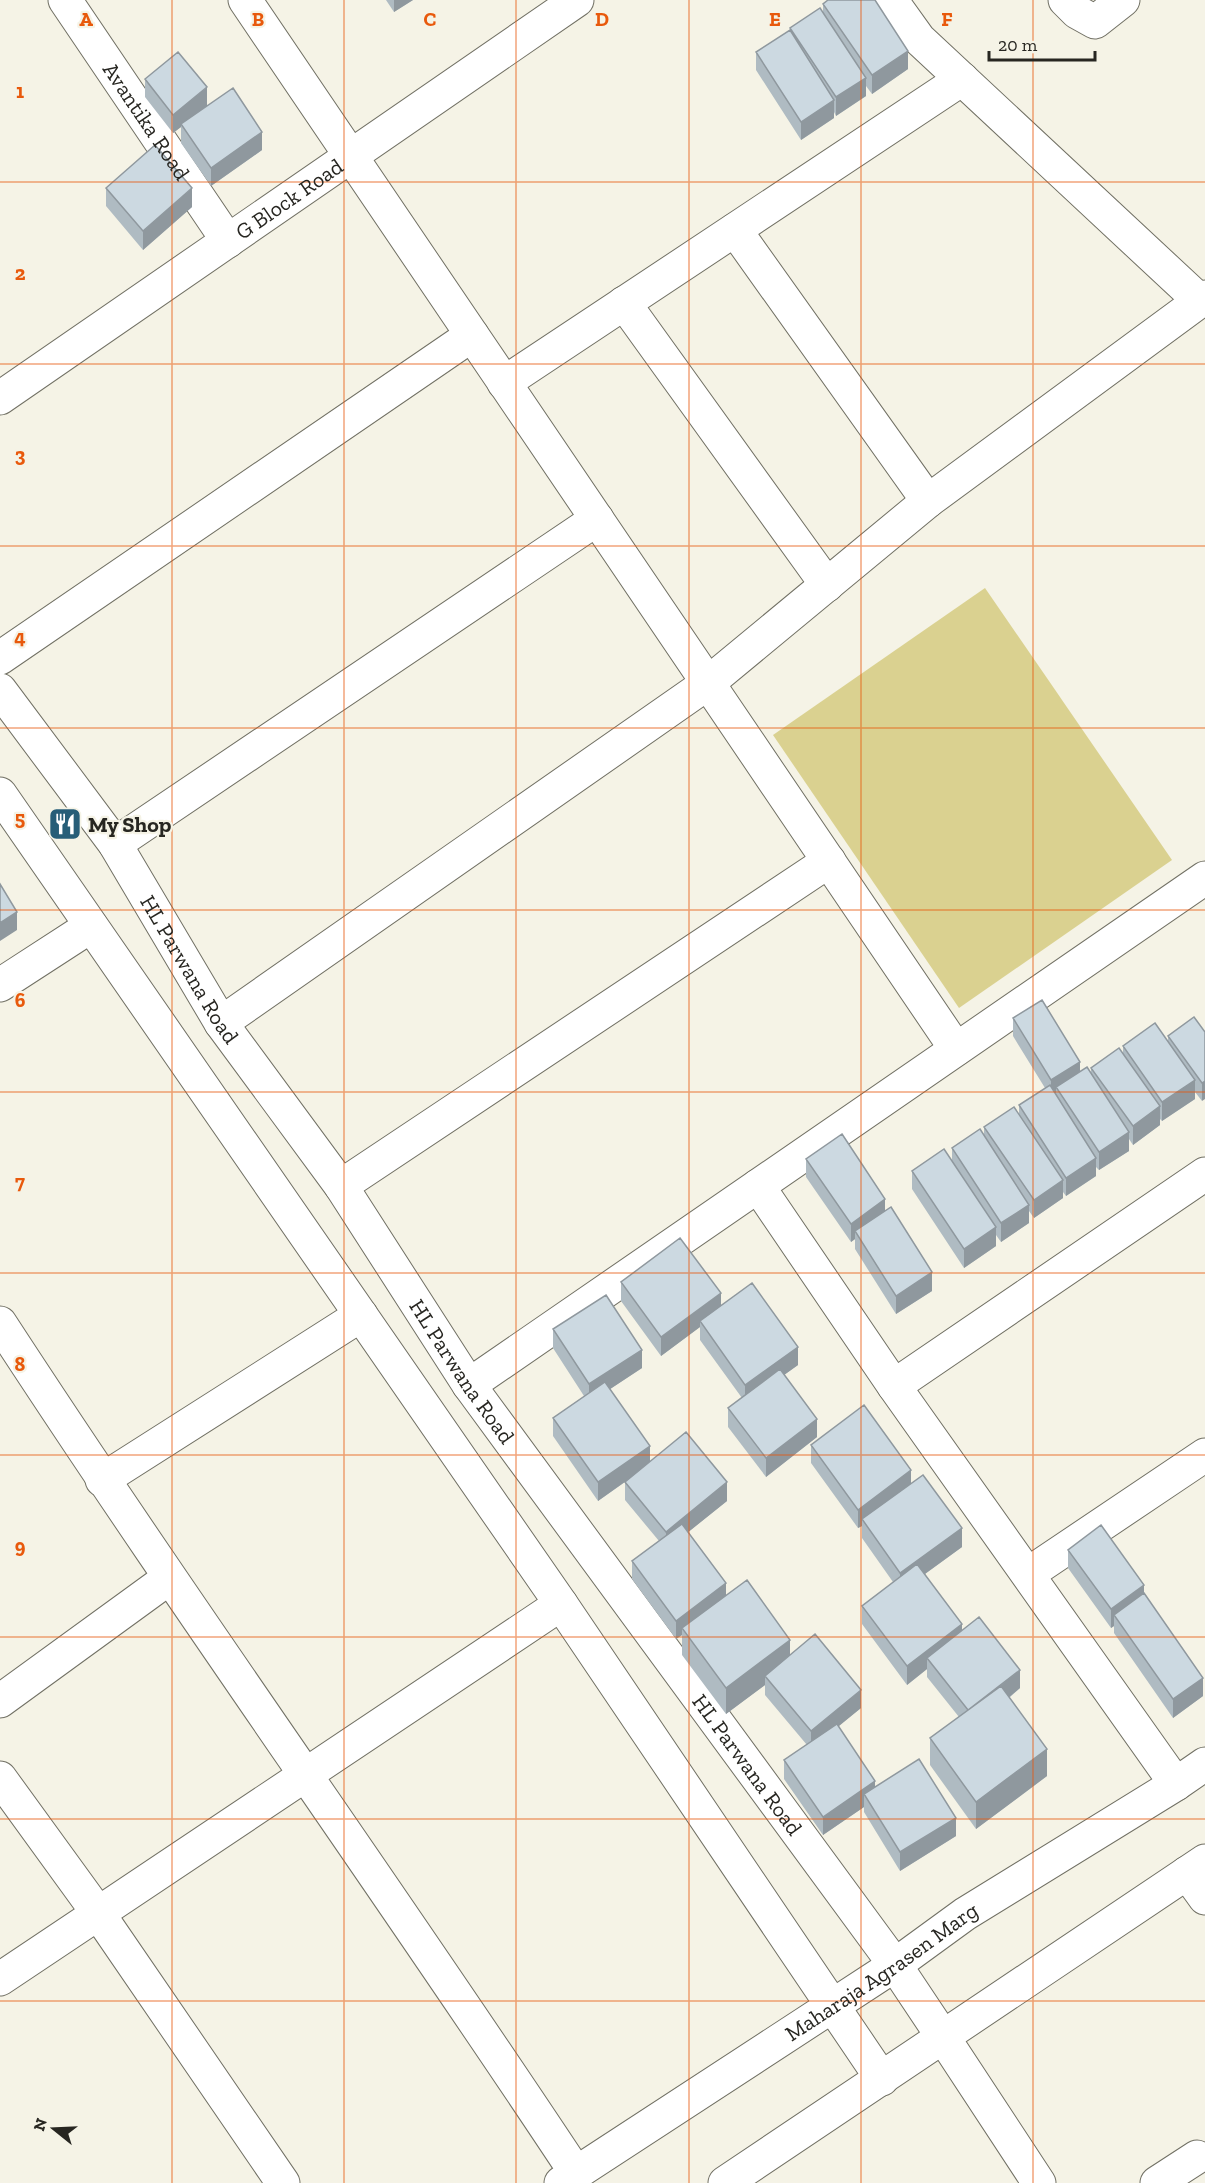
<svg xmlns="http://www.w3.org/2000/svg" width="1205" height="2183" viewBox="0 0 1205 2183" font-family="'Zilla Slab',serif">
<rect width="100%" height="100%" fill="#f5f3e6"/>
<path fill="#dad190" d="M985 588 1172 860 959 1008 773 735Z"/>
<g fill="none" stroke-linecap="round" stroke-linejoin="round">
<g stroke="#717064" stroke-width="35">
<g id="minor">
<path id="s1" d="M65 0 228 241"/>
<path d="M245 0 956 1049"/>
<path d="M891 0 919 39 1200 301"/>
<path d="M1065 0 1077 12 1095 22 1123 0"/>
<path d="M735 230 928 501"/>
<path d="M624 303 827 585"/>
<path d="M504 383 962 79"/>
<path id="s2" d="M0 398 577 0"/>
<path d="M0 658 472 335"/>
<path d="M115 844 597 519"/>
<path d="M0 985 91 926"/>
<path d="M221 1023 708 683 928 501 1205 297"/>
<path d="M341 1186 829 861"/>
<path d="M758 1186 894 1386 1176 1784"/>
<path d="M0 1323C187 1610 387 1887 576 2173"/>
<path d="M469 1385 1205 878"/>
<path d="M894 1386 1205 1174"/>
<path d="M102 1480 361 1315"/>
<path d="M1028 1574 1205 1455"/>
<path d="M0 1701 169 1578"/>
<path d="M0 1778 98 1913 283 2183"/>
<path d="M1187 1873 1205 1898"/>
<path d="M0 1979 561 1604"/>
<path d="M943 2037 1039 2183"/>
<path d="M1157 2183 1197 2157"/>
</g>
</g>
<g stroke="#717064" stroke-width="35">
<g id="tertiary">
<path id="s3" d="M0 690 115 844 221 1023 341 1186 469 1385 895 1965 943 2037"/>
<path d="M0 794 561 1604 882 2079"/>
<path id="s4" d="M561 2183 895 1965 965 1914 1176 1784 1205 1764"/>
<path d="M725 2183 1205 1861"/>
</g>
</g>
<use href="#minor" stroke="#fff" stroke-width="33"/>
<use href="#tertiary" stroke="#fff" stroke-width="33"/>
</g>
<path fill="#afbbc2" d="M386 0H413L394 12Z
M823 4 908 69 872 94 866 86V96L836 116 834 112V118L801 140 756 70V52L790 31V28L823 13Z
M145 79 207 106 262 150 211 186 181 143V127L173 133 145 97Z
M106 188 192 207 143 250 106 206Z
M1013 1018 1080 1071 1091 1074V1068L1123 1054V1046L1168 1041V1036L1205 1032 1202 1101 1195 1092V1099L1162 1121 1160 1119V1125L1133 1145 1129 1139V1151L1099 1170 1096 1167V1176L1066 1196 1063 1192V1198L1034 1218 1029 1211V1223L1001 1242 996 1235V1246L964 1268 912 1189V1171L952 1161V1148L984 1137V1127L1019 1115V1105L1045 1088 1013 1036Z
M806 1159 885 1211 932 1291 896 1314 855 1249V1239L851 1242 806 1177Z
M621 1282 798 1365 784 1375 817 1437 766 1477 728 1427V1408L742 1398 700 1340V1327L661 1356 621 1301Z
M553 1329 642 1368 610 1389 650 1461 727 1501 688 1532 726 1595 790 1655 861 1708 838 1726 875 1786 956 1836 900 1871 864 1812V1807L823 1835 784 1779V1760L807 1745 765 1695V1685L726 1714 682 1655V1635L676 1639 632 1579V1561L659 1541 625 1500V1482L598 1501 553 1436V1418L584 1396 553 1348Z
M811 1445 911 1484 962 1547 925 1574 962 1630 1020 1688 1009 1698 1047 1776 976 1829 930 1765V1738L959 1717 927 1677V1669L907 1685 862 1624V1606L893 1582 862 1538V1526L858 1528 811 1463Z
M1068 1550 1144 1594 1203 1696 1173 1718 1114 1633V1626L1111 1628 1068 1568Z"/>
<path fill="#8f989e" d="M394 0H413L394 12Z
M908 51V69L872 94V75Z
M866 78V96L836 116V97Z
M207 87V106L181 124V127L173 133V115Z
M834 100V118L801 140V122Z
M262 132V150L211 186V168Z
M192 188V207L143 250V231Z
M17 912V930L0 941V923Z
M1080 1062V1081L1056 1087V1096L1051 1099V1080Z
M1195 1080V1099L1162 1121V1102Z
M1205 1081V1099L1202 1101V1083Z
M1160 1106V1125L1133 1145V1126Z
M1129 1132V1151L1099 1170V1152Z
M1096 1158V1176L1066 1196V1178Z
M1063 1180V1198L1034 1218V1200Z
M885 1199V1218L855 1231V1239L851 1242V1224Z
M1029 1205V1223L1001 1242V1223Z
M996 1227V1246L964 1268V1249Z
M932 1272V1291L896 1314V1296Z
M721 1293V1312L700 1321V1327L661 1356V1337Z
M798 1347V1365L745 1403V1385Z
M642 1350V1368L589 1403V1384Z
M817 1419V1437L766 1477V1458Z
M650 1446V1464L598 1501V1482Z
M911 1470V1489L862 1519V1526L858 1528V1510Z
M727 1482V1501L666 1550V1532Z
M962 1528V1547L900 1592V1573Z
M726 1583V1602L682 1628V1635L676 1639V1621Z
M1144 1585V1604L1114 1615V1626L1111 1628V1609Z
M962 1624V1643L927 1658V1669L907 1685V1666Z
M790 1640V1666L765 1676V1685L726 1714V1688Z
M1020 1670V1688L969 1730V1711Z
M1203 1678V1696L1173 1718V1699Z
M861 1690V1708L811 1749V1731Z
M1047 1749V1776L976 1829V1802Z
M875 1781V1799L864 1794V1807L823 1835V1817Z
M956 1818V1836L900 1871V1852Z"/>
<path fill="#ccd9e1" stroke="#8f989e" stroke-width="1.5" d="M828 0H875L908 51 872 75 823 4Z
M820 8 866 78 836 97 790 28Z
M790 30 834 100 801 122 756 52Z
M178 52 207 87 173 115 145 79Z
M233 88 262 132 211 168 181 124Z
M155 145 192 188 143 231 106 188Z
M0 884 17 912 0 923Z
M1042 1000 1080 1062 1051 1080 1013 1018Z
M1194 1017 1205 1032V1081L1202 1083 1168 1036Z
M1155 1023 1195 1080 1162 1102 1123 1046Z
M1119 1048 1160 1106 1133 1126 1091 1068Z
M1087 1067 1129 1132 1099 1152 1056 1087Z
M1050 1085 1096 1158 1066 1178 1019 1105Z
M1014 1107 1063 1180 1034 1200 984 1127Z
M980 1129 1029 1205 1001 1223 952 1148Z
M842 1134 885 1199 851 1224 806 1159Z
M944 1149 996 1227 964 1249 912 1171Z
M891 1207 932 1272 896 1296 855 1231Z
M680 1238 721 1293 661 1337 621 1282Z
M752 1283 798 1347 745 1385 700 1321Z
M606 1295 642 1350 589 1384 553 1329Z
M780 1369 817 1419 766 1458 728 1408Z
M605 1382 650 1446 598 1482 553 1418Z
M864 1405 911 1470 858 1510 811 1445Z
M686 1432 727 1482 666 1532 625 1482Z
M923 1475 962 1528 900 1573 862 1519Z
M682 1524 726 1583 676 1621 632 1561Z
M1101 1525 1144 1585 1111 1609 1068 1550Z
M917 1564 962 1624 907 1666 862 1606Z
M747 1580 790 1640 726 1688 682 1628Z
M1144 1593 1203 1678 1173 1699 1114 1615Z
M979 1617 1020 1670 968 1710 927 1658Z
M815 1634 861 1690 811 1731 765 1676Z
M1001 1686 1047 1749 976 1802 930 1738Z
M837 1724 875 1781 823 1817 784 1760Z
M919 1759 956 1818 900 1852 864 1794Z"/>
<path fill="none" stroke="#e8590c" stroke-width="1.5" stroke-opacity="0.55" d="M172 0V2183M344 0V2183M516 0V2183M689 0V2183M861 0V2183M1033 0V2183M0 182H1205M0 364H1205M0 546H1205M0 728H1205M0 910H1205M0 1092H1205M0 1273H1205M0 1455H1205M0 1637H1205M0 1819H1205M0 2001H1205"/>
<defs>
<g id="restaurant-square" transform="scale(1.725)"><rect x="-9" y="-9" width="18" height="18" rx="4" fill="#275e78" stroke="#f5f3e6"/><path d="M-5-6h1v4h1v-4h1v4h1v-4h1v5L-1.5 .5V6h-2V.5L-5-1ZM5-6V6H3V1.5H1.5Q1.5-4 5-6Z" fill="#fff"/></g>
</defs>
<g fill-rule="evenodd">
<use href="#restaurant-square" x="65" y="824"/>
</g>
<g text-anchor="middle" dominant-baseline="central" stroke-width="4.5" stroke-linejoin="round" paint-order="stroke">
<g font-size="22" fill="#272621" stroke="#f5f3e6">
<text stroke="none"><textPath href="#s1" startOffset="146">Avantika Road</textPath></text>
<text stroke="none"><textPath href="#s2" startOffset="351">G Block Road</textPath></text>
<text stroke="none"><textPath href="#s3" startOffset="338">HL Parwana Road</textPath></text>
<text stroke="none"><textPath href="#s3" startOffset="824">HL Parwana Road</textPath></text>
<text stroke="none"><textPath href="#s3" startOffset="1310">HL Parwana Road</textPath></text>
<text stroke="none"><textPath href="#s4" startOffset="384">Maharaja Agrasen Marg</textPath></text>
</g>
<g font-size="22" font-weight="bold" fill="#272621" stroke="#f5f3e6" text-anchor="start">
<text x="88" y="824">My Shop</text>
</g>
</g>
<g font-size="20" text-anchor="middle" font-weight="bold" fill="#e8590c" stroke="#f5f3e6" stroke-width="4.5" stroke-linejoin="round" paint-order="stroke">
<text x="86" y="26">A</text>
<text x="258" y="26">B</text>
<text x="430" y="26">C</text>
<text x="602" y="26">D</text>
<text x="775" y="26">E</text>
<text x="947" y="26">F</text>
<text x="20" y="98">1</text>
<text x="20" y="280">2</text>
<text x="20" y="462">3</text>
<text x="20" y="644">4</text>
<text x="20" y="825">5</text>
<text x="20" y="1007">6</text>
<text x="20" y="1189">7</text>
<text x="20" y="1371">8</text>
<text x="20" y="1553">9</text>
</g>
<g transform="translate(54 2129) rotate(288)" stroke="#f5f3e6" stroke-width="4.5" paint-order="stroke">
<path d="M0-4.5L10 22L0 15L-10 22Z" fill="#272621"/>
<text y="-9" font-size="16" font-weight="bold" text-anchor="middle" fill="#272621">N</text>
</g>
<path d="M989 51v9h106v-9" fill="none" stroke="#272621" stroke-width="3"/>
<text x="998" y="51" font-size="18" fill="#272621" stroke="#f5f3e6" stroke-width="4.5" paint-order="stroke">20 m</text>
</svg>
